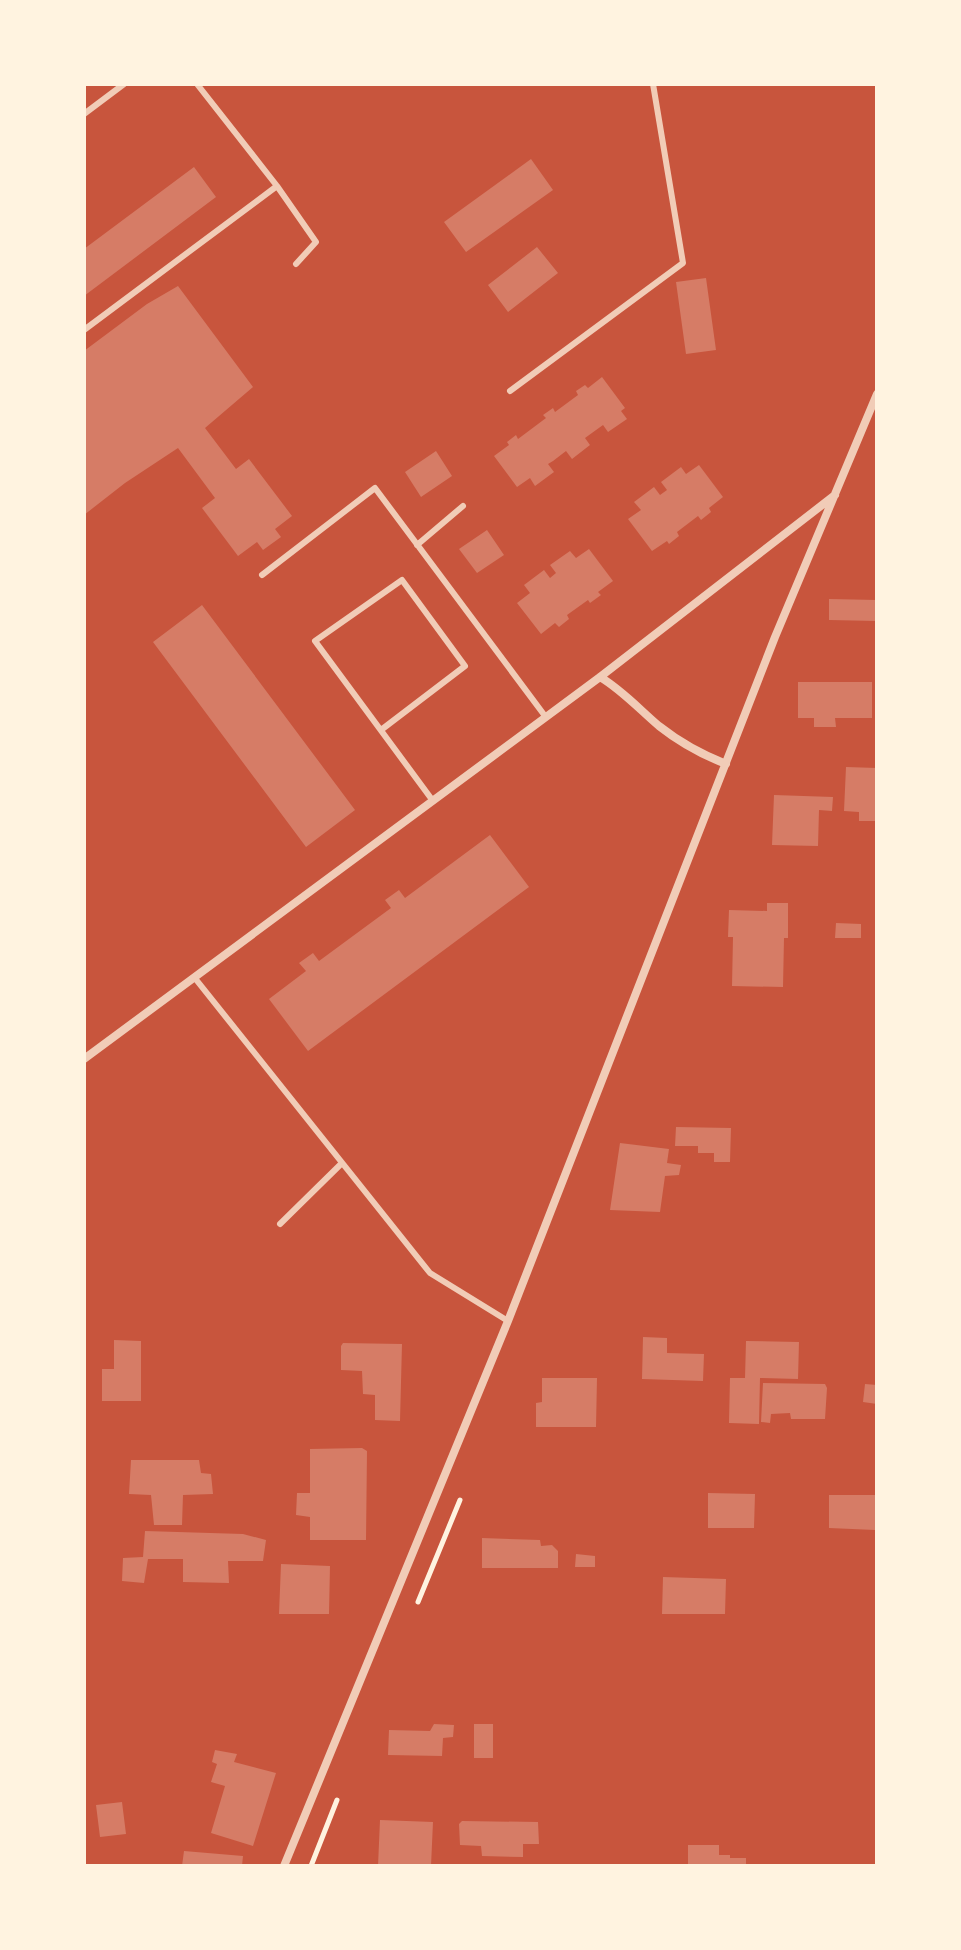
<svg xmlns="http://www.w3.org/2000/svg" width="961" height="1950" viewBox="0 0 961 1950" font-family="Ubuntu,sans-serif">
<rect width="100%" height="100%" fill="#c8553d"/>
<path fill="#d67c66" d="M531 159 553 190 466 252 444 222Z
M194 167 216 197 84 296V249Z
M537 247 558 273 508 312 488 285Z
M706 278 716 350 686 354 676 282Z
M178 286 253 387 205 428 236 469 249 459 292 516 275 529 281 537 263 550 257 542 238 556 202 508 215 498 178 448 125 483 84 515V351L147 304Z
M602 377 625 408 621 411 627 419 608 432 603 425 585 438 590 445 572 459 566 451 553 461 548 464 554 472 535 486 530 478 517 487 494 456 509 445 507 442 516 435 518 439 546 418 543 415 553 408 555 412 578 395 576 391 585 385 588 388Z
M436 451 452 476 421 497 405 472Z
M699 465 723 497 709 508 711 512 701 520 698 516 677 532 679 536 669 544 667 541 652 551 628 519 641 510 634 502 654 487 660 495 667 490 661 482 681 467 686 474Z
M487 530 504 555 477 573 459 549Z
M589 549 613 581 598 592 601 595 590 603 588 600 567 615 569 619 559 627 555 623 541 634 517 603 530 593 524 585 544 570 550 578 556 573 550 565 570 551 576 558Z
M829 599 877 600V621L829 620Z
M202 605 355 810 306 847 153 642Z
M798 682H872V718H835L836 727H814V718H798Z
M846 767 877 768V821H859V812L844 811Z
M774 795 833 797 832 811 819 810 818 846 772 845Z
M490 835 529 887 308 1051 269 999 306 971 299 963 313 953 319 961 391 908 385 900 399 890 405 898Z
M767 903H788V938H784L783 987 732 986 733 937H728L729 910 767 911Z
M836 923 861 924V938H835Z
M676 1127 731 1128 730 1162H714V1153H698V1146H675Z
M620 1143 669 1149 667 1163 681 1165 679 1175 665 1176 660 1212 610 1210Z
M643 1337 667 1338V1353L704 1354 703 1381 642 1379Z
M114 1340 141 1341V1401H102V1369H114Z
M746 1341 799 1342 798 1379 760 1378 759 1424 729 1423 730 1378H745Z
M343 1343 402 1344 400 1421 375 1420V1395L363 1394 362 1371 341 1370V1346Z
M542 1378H597L596 1427H536V1403L542 1402Z
M763 1383 825 1384 827 1388 825 1419H791L790 1413 771 1414 770 1423 761 1422Z
M865 1384 877 1385V1404L863 1402Z
M362 1448 367 1451 366 1540H310V1517L296 1515 297 1493H310V1449Z
M131 1460H199L201 1473 211 1474 213 1494 183 1495 182 1525H154L151 1495 129 1494Z
M708 1493 755 1494 754 1528H708Z
M829 1495H877L875 1530 829 1528Z
M145 1531 243 1534 266 1540 263 1561H228L229 1583 183 1582V1559H148L144 1583 122 1581 123 1558 143 1557Z
M482 1538 540 1540 541 1546 552 1545 558 1551V1568H482Z
M576 1554 595 1556V1567H575Z
M281 1564 330 1566 329 1614H279Z
M663 1577 726 1579 725 1614H662Z
M434 1724 454 1725 453 1737 443 1738 442 1756 388 1755 389 1730 430 1731Z
M474 1724H493V1758H474Z
M215 1750 237 1754 234 1762 276 1773 253 1846 211 1833 225 1786 211 1782 217 1764 212 1762Z
M122 1802 126 1834 100 1837 96 1805Z
M380 1820 433 1822 431 1866H378Z
M462 1821 538 1822 539 1844H523V1857L482 1856 481 1846 460 1845 459 1824Z
M688 1845H719V1855H730V1858H746V1866H688Z
M184 1851 243 1856 242 1866H182Z"/>
<g fill="none" stroke-linecap="round" stroke-linejoin="round">
<path stroke="#fff3e0" stroke-width="5" d="M418 1602 460 1500
M311 1866 337 1800"/>
<path stroke="#f1ccb7" stroke-width="6" d="M197 84 277 186 316 242 296 264
M84 114 124 84
M84 330 277 186
M510 391 683 263 653 84
M417 545 463 506
M262 575 375 488 545 716
M381 730 465 666 402 580 315 641 433 801
M194 977 430 1273 508 1321
M280 1224 342 1163"/>
<path stroke="#f1ccb7" stroke-width="8" d="M600 677C622 690 639 709 659 726 678 741 703 755 726 764
M84 1059 600 677 835 495
M284 1866 508 1321 775 637 877 394"/>
</g>
<rect width="961" height="1950" fill="none" stroke="#fff3e0" stroke-width="172"/>
</svg>
